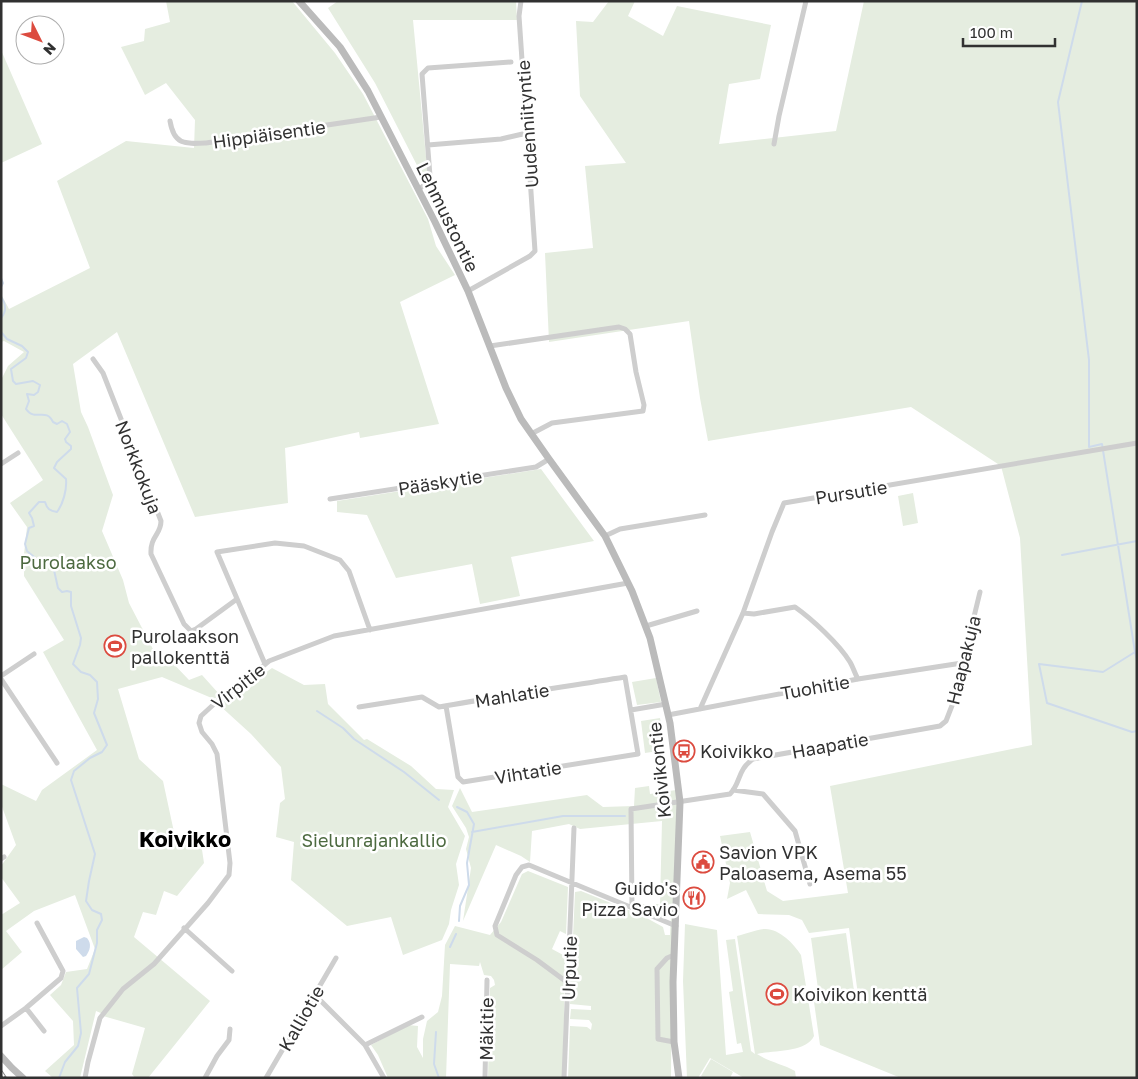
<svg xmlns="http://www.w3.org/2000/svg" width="1138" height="1079" viewBox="0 0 1138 1079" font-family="'Golos Text',sans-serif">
<rect width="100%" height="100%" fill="#fff"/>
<path fill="#e5ede0" d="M166 1H292L335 53 363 94 428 219 436 246 455 275 400 302 439 424 360 438 359 432 285 448 288 503 195 517 117 332 73 364 81 412 88 427 113 495 102 531 123 580 129 603 154 651 148 654 160 662 168 658 189 680 202 675 220 695 214 699 162 677 118 689 139 759 163 781 177 846 201 843 204 863 177 896 164 891 156 915 143 912 134 937 210 1001 148 1078H135L132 1074 145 1028 103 1016V1014L96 1011 80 1078H53L45 1071 74 1045 73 1021 50 995 61 985 66 972 87 969 95 949 75 895 34 911 6 931 22 952 1 970V915L20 903 1 877V866L16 845 1 804V784L36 801 42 790 97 750 43 652 64 640 24 576V554L27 527 10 503 43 480 1 414V380L8 366 24 352 4 341 1 342V294L9 309 90 268 57 181 126 141 194 148 195 120 166 83 145 95 121 47 144 41 145 29 170 22Z
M338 1H516L517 20H413L428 178 425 181 375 83 328 8Z
M609 1H635L628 16 663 36 677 6 771 25 760 79 729 84 719 144 836 131 864 1H1137V1078H901L825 1047 820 1045 814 1002 858 995 849 928 809 933 802 920 789 915 758 914 746 890 727 899 730 883 720 836 750 832 767 891 783 901 848 893 830 786 1032 745 1020 538 1001 466 911 407 708 441 700 398 689 321 549 342 545 253 593 248 585 166 626 163 580 96 576 21 593 22Z
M1 50 42 144 1 163Z
M541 469 594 541 511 557 520 596 480 604 472 564 396 578 367 515 337 512V501Z
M913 493 918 523 903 526 898 496Z
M272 668 304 685 325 684 328 704 364 740 367 739 411 766 436 789 454 790 448 807 465 836 456 864 459 885 451 910 449 924 442 940 403 955 391 917 347 926 291 880 294 842 276 837 280 803 285 799 281 767 251 734 218 704 227 697 247 691 261 676Z
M656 678 661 702 637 705 632 682Z
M660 718 665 750 645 753 641 721Z
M649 786 650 794 676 790 678 800 672 935 671 1078H568L570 1026 587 1027 591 1030 592 1024 589 1020 570 1019 571 1009 591 1010V1006L570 1004 575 892 581 891 643 916 663 927 665 935H670L671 913 663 918 641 909V904H660L662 821 580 829 569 824 532 831 530 862 521 856 496 845 463 921 471 868 466 849 469 837 466 828 452 806 460 788 472 812 587 795 603 807 634 806 635 788Z
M528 871 568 887 566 934 560 931 552 949 565 956 563 1078H488L490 988 495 985 494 980 491 976 484 975 480 962 479 966 450 964 446 1078H388L378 1055 371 1045 408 1025 418 1026 417 1047 423 1058V1039L427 1021 438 1012 442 996 445 945 455 926 490 935 501 922 522 874Z
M685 924 717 930 726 1055 743 1052 741 1043 737 1044 729 992 733 991 726 940 735 939 751 1051 755 1054 737 936C745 934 755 930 764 929 779 928 794 944 801 955L814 1036C806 1053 773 1050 757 1054 769 1062 783 1064 795 1071L796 1078H744L710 1058 698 1078H687L683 981Z
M846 933 854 991 819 996 811 938Z
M711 1059 733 1072 730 1078H704L701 1076Z"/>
<path fill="#cedbeb" d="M84 937 87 938C92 944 90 950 86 956L83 957 76 949V941Z"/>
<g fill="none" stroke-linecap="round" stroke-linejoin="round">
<path stroke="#cedbeb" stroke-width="2" d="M1082 1 1058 102 1089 360V447L1102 444 1135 652 1103 672 1039 664 1047 703 1132 732 1137 731
M1 278 3 283 1 287
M1 297C6 304 7 311 1 318
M1 332 7 339 22 346 28 352 26 358 11 369 13 381 16 384 33 381 40 385 38 392 34 395 27 394 29 401 26 409C35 422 46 407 53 422L57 424 62 421 67 424 70 432 65 439 66 442 71 446V449L57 462 54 468 66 479C67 490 63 504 57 512 50 511 47 509 45 502H39L29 513 32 518 34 526 29 528 25 544 27 551 40 562 48 563 54 570 58 588 62 592 67 591 71 592V606L81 638 80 645 73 664 81 672 90 675 97 682 98 699 94 713 107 745 102 752 90 758 74 771 71 780 95 854 89 881 86 901 92 910 101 914 102 920 97 930V943L89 974 77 988 81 1033 78 1046 65 1062 59 1078
M1062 555 1137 541
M1135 652 1137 661
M317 711 343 728 354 739 404 772 439 800
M457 807 467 812 474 824 467 863 469 885 460 906 459 921
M472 832 563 816H625
M450 947 456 934
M436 1032 434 1064 439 1078"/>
<path stroke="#cecece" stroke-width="5" d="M170 121C174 145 185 144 206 143L381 117
M774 144 779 116 806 1
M428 145 501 139 527 133
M419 189 430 181V176L422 74 428 68 511 62
M468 291 530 256 535 251 519 16 521 1
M490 346 619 327 625 329 630 334 636 372 644 405 643 411 552 423 531 434
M93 359 103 373 161 521C161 535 150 536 151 554L184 624 191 631 196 629 237 599
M1 464 18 453
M330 499 536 467 549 459
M605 536 620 529 705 515
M743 613 754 614 795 607C812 619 839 644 850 662 853 667 855 674 858 679
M646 626 697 611
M265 664 217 552 275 543 304 546 340 560 349 571 370 630
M1 676 34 654
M1 679 57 763
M359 707 422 697 439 707C501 696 563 687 625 677L638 754 463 782 458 777 446 706
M700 709 743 613 772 532 784 503 1137 443
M631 710 666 704
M668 715 858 679 962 663
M733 790 763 794 795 831 810 884
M1 859 4 857
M632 908 631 809 730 794C741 783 737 770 753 759L940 726 946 721 953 703 980 592
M184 928 232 971
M674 955 667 958 657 969 658 1039 674 1042
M568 983 537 960 497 935 495 926 516 875 522 867 529 865 676 926
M314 994 365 1045 384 1078
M26 1008 44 1031
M1 1026 26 1008 61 978 63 971 37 923
M365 1045 422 1017
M85 1078 88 1062 100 1018 123 989 154 964 208 903 229 875 230 863 217 754 212 744 202 732 199 723 201 716 225 694 242 684 269 661 334 636 628 583
M205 1078 217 1056 229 1040 230 1029
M266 1078 336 958
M485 1078 487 980
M564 1078 574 828"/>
<path stroke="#bbb" stroke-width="7" d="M299 1 340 47 368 91 435 222 468 291 506 388 521 419 549 459 605 536 632 591 650 638 670 723 680 802 673 982 674 1042 679 1078
M1 1056 12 1068 23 1078"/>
<g stroke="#868686" stroke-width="4">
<path id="rail" d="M1 1072 5 1078"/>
</g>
<use href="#rail" stroke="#fff" stroke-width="2" stroke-dasharray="5.5" stroke-linecap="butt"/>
</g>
<defs>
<g id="stadium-ring" transform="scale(1.125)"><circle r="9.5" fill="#fff" stroke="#dc4b3f" stroke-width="1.5"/><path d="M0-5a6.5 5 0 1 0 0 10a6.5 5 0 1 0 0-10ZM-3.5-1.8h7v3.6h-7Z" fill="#dc4b3f"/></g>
<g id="bus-ring" transform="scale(1.125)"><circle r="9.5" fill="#fff" stroke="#dc4b3f" stroke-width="1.5"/><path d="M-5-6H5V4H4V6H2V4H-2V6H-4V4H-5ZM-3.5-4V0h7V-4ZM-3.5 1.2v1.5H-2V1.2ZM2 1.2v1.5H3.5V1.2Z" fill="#dc4b3f"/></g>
<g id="civic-ring" transform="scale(1.125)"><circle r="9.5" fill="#fff" stroke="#dc4b3f" stroke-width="1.5"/><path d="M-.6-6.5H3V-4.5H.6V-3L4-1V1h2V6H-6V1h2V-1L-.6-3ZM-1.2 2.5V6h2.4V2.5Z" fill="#dc4b3f"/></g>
<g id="restaurant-ring" transform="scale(1.125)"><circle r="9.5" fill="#fff" stroke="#dc4b3f" stroke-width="1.5"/><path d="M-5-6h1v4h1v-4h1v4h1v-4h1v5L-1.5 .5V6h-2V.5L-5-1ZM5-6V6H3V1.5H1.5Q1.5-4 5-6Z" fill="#dc4b3f"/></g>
</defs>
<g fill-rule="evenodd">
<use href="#stadium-ring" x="115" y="646"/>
<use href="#bus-ring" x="684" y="751"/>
<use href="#civic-ring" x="703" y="862"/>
<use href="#restaurant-ring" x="694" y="898"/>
<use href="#stadium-ring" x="777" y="994"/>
</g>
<g text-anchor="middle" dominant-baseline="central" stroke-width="5" stroke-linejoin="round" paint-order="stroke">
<g font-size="18" fill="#313131" stroke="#fff">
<text transform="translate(527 124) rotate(-94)">Uudenniityntie</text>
<text transform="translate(269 134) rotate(-8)">Hippiäisentie</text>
<text transform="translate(448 217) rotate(64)">Lehmustontie</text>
<text transform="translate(139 467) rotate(69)">Norkkokuja</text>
<text transform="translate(440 482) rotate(-9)">Pääskytie</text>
<text transform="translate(851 492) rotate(-9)">Pursutie</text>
<text transform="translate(963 660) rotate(-76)">Haapakuja</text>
<text transform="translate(238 686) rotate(-38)">Virpitie</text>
<text transform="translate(815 687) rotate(-10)">Tuohitie</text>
<text transform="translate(512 695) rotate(-9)">Mahlatie</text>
<text transform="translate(830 745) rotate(-10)">Haapatie</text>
<text transform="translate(659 770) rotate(-96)">Koivikontie</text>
<text transform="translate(528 772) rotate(-9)">Vihtatie</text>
<text transform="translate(569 968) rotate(-88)">Urputie</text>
<text transform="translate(301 1018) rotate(-60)">Kalliotie</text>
<text transform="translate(486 1029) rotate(-89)">Mäkitie</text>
</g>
<g font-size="18" fill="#4d6a40" stroke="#fff">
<text x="68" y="562">Purolaakso</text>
<text x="374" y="840">Sielunrajankallio</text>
</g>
<g font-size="18" fill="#313131" stroke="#fff" text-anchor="start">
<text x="131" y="636">Purolaakson<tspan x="131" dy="21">pallokenttä</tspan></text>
<text x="700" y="751">Koivikko</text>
<text x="719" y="852">Savion VPK<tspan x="719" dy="21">Paloasema, Asema 55</tspan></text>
<text x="678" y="888" text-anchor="end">Guido's<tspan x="678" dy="21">Pizza Savio</tspan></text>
<text x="793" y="994">Koivikon kenttä</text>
</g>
<g font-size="22" font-weight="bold" fill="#000" stroke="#fff">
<text x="185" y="838">Koivikko</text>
</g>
</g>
<rect width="1138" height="1079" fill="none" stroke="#313131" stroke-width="5"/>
<g transform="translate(40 40) rotate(132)"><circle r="24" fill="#ffffff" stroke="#adadad"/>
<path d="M0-4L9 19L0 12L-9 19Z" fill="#dc4b3f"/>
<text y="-8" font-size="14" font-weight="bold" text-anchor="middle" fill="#313131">N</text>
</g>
<path d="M963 38v8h92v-8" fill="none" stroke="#313131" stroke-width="2.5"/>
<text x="970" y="38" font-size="15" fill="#313131" stroke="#ffffff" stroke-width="4" paint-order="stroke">100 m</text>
</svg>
